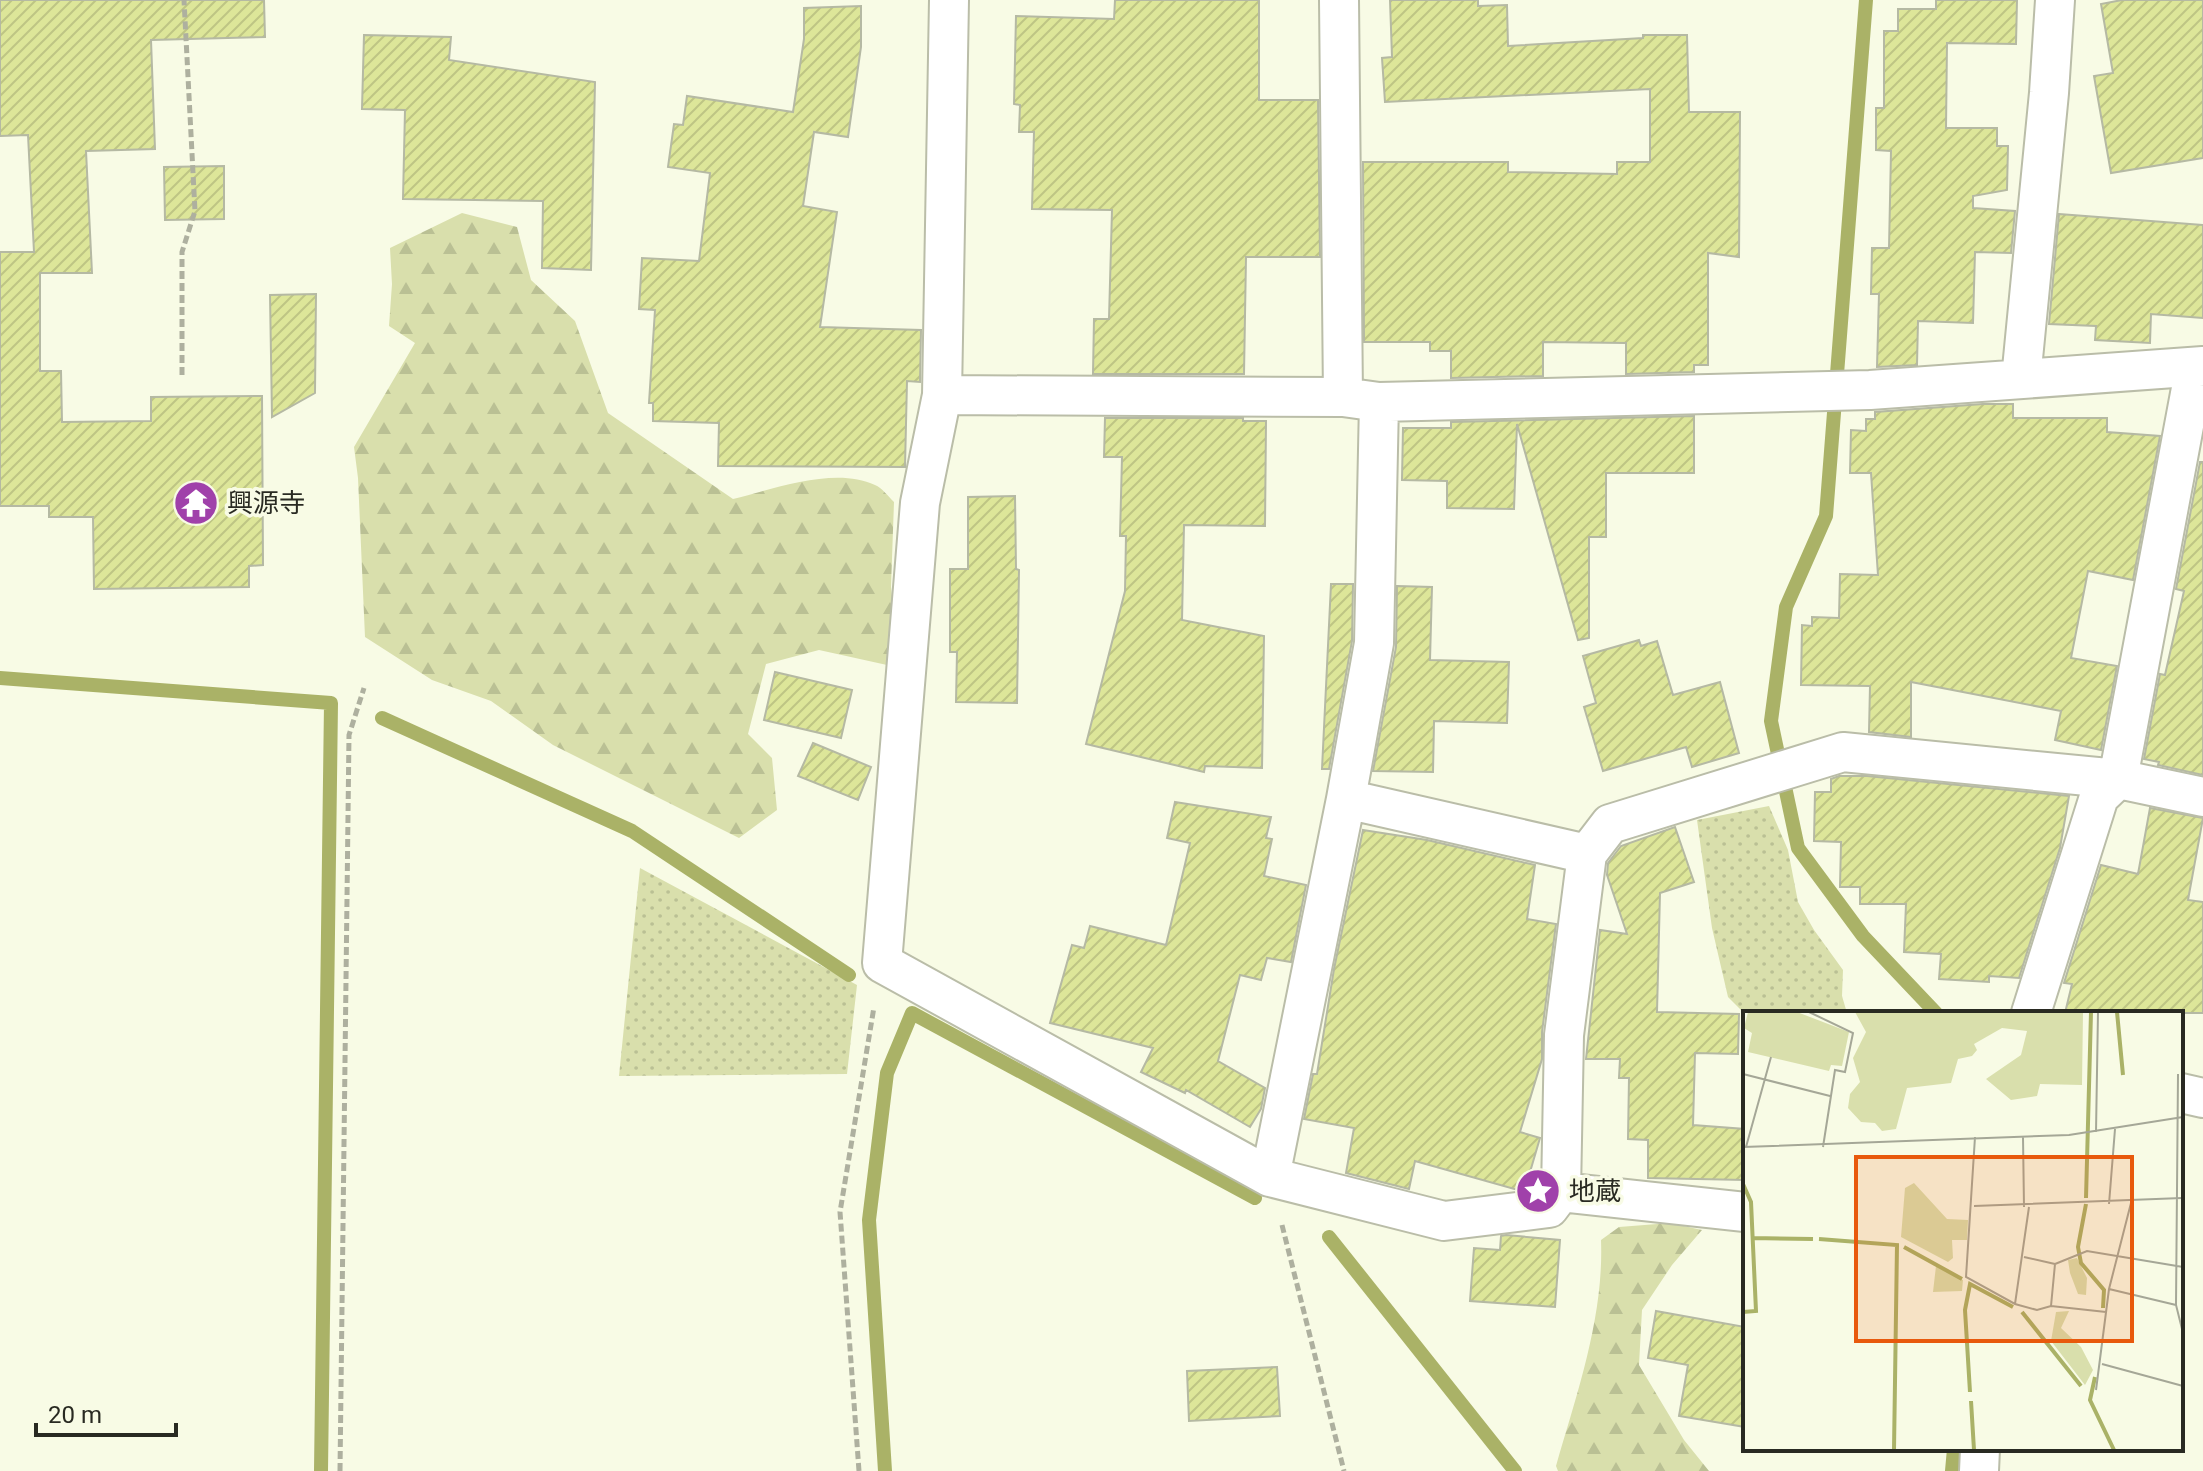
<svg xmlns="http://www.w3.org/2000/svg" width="2203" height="1471" viewBox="0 0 2203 1471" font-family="Roboto,'Noto Sans JP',sans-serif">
<defs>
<pattern id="grass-dots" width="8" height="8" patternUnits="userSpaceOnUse" patternTransform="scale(2)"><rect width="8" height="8" fill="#d9dfac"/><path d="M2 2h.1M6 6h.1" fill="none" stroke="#bac094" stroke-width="1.8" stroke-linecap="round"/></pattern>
<pattern id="forest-firs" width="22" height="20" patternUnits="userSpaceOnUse" patternTransform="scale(2)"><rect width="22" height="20" fill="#d9dfac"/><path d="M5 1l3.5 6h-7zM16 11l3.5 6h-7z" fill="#bac094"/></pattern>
<pattern id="building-hatch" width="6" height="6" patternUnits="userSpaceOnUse" patternTransform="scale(2)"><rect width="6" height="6" fill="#dde699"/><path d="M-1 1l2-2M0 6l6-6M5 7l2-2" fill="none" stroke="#bec584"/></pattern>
</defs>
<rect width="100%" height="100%" fill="#f8fbe5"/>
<path fill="url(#grass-dots)" d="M1769 806 1788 850 1798 902 1814 930 1843 970 1842 996 1847 1013 1745 1014 1728 997 1712 928 1697 820Z
M640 868 857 985 847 1074 619 1076Z"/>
<path fill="url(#forest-firs)" d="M462 213 517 227 531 280 575 321 608 413 733 499C774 489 835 466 875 485 882 488 888 496 894 502L891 587 896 633 887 665 819 650 766 664 748 734 772 758 777 810 739 838 553 745 491 701 432 680 365 637 358 478 354 447 415 343 389 326 392 284 390 248Z
M1670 1223 1702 1230 1672 1265 1642 1310 1639 1365 1684 1440 1709 1471H1558L1556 1466C1577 1393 1604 1317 1601 1240L1619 1227Z"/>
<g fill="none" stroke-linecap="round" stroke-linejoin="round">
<path stroke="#aab267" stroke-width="14" d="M1866 0 1826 516 1786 607 1771 721 1798 848 1863 936 1936 1013
M0 678 331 703 321 1471
M382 718 632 831 849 975
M1329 1237 1515 1471
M885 1471 869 1220 887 1073 912 1013 1255 1198
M1952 1471 1954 1449"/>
</g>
<path fill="url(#building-hatch)" stroke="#b5b9a3" stroke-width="2" d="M0 0H264L265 37 151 40 155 149 86 151 92 273H40V371H61L62 422 151 421V397L262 396 263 565 249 566V587L94 589 93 517H49V506H0V252H34L28 135 0 136Z
M1115 0H1259V100H1318L1320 257H1246L1244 374H1093L1094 319H1109L1112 210 1032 209 1034 132H1019L1020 105 1014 104 1016 16 1114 19Z
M1390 0H1478V6L1507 5 1508 46 1643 38V35H1687L1689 112H1740L1739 257 1708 253V365H1694V372L1626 374V343L1543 342V376L1451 378V351H1430V342H1364L1363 162H1508V172L1617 174V162H1650V89L1385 102 1382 58 1392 57Z
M1936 0H2017L2016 44 1947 43 1946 128H1997V146H2008L2007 190 1973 196V208L2015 211 2011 253 1975 252 1973 323 1918 321 1917 365 1877 367 1879 294H1871L1872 248H1889L1891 151 1876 150V108H1884V31H1898V9H1936Z
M2122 0H2203V158L2111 173 2094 76 2113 73 2101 4Z
M861 6V47L848 137 814 132 803 206 837 212 820 327 921 330 920 382 907 381 905 467 718 466 719 423 653 421V403H649L655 310 639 309 642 258 699 261 710 173 668 167 674 124 683 125 687 96 793 112 804 39V8Z
M364 35 451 37 449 60 595 82 591 270 542 268 543 201 403 199 405 110 362 109Z
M224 166V219L165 220 164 167Z
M2059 214 2203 225V318L2151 314 2150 343 2095 340 2096 326 2049 324Z
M316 294 315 393 272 417 270 295Z
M1983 404H2013V418H2107V432L2160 436 2133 580 2088 571 2071 658 2117 666 2101 750 2055 740 2061 711 1911 682V737L1869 732 1870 686 1801 685 1802 625 1812 626V617L1839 618 1840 574 1878 575 1871 473H1850L1851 430 1866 431V419H1875V412Z
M1694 416V473H1606V537H1589V638L1578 640 1517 424 1514 509 1447 508V481L1402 480 1403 428H1451V422Z
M1105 418H1243V421H1266L1265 526 1184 525 1182 620 1264 636 1262 768 1205 766 1204 772 1086 744 1125 591 1126 536H1120L1122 457H1104Z
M2200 462H2203V775L2158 765 2159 762 2144 759 2160 674 2165 675 2184 591 2176 589Z
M1015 496 1016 569 1019 570 1017 703 956 702 957 652H950V569H968V497Z
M1331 584H1353L1352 641 1329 769H1322Z
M1397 586 1432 587 1430 660 1509 662 1507 723 1434 721 1433 772 1373 771 1396 647Z
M1639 640 1641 646 1657 641 1673 695 1720 682 1739 753 1692 767 1686 747 1603 771 1584 707 1596 703 1583 656Z
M775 672 852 690 841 738 764 720Z
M813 743 871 767 858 800 798 776Z
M1839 776H1867L2069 796 2060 848 2019 978 1989 976V982L1939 979 1941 954 1904 952 1906 904H1860V887H1840L1841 842 1814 841 1815 792H1831V779Z
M1175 802 1271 817 1266 838 1272 839 1264 876 1306 885 1291 962 1267 958 1261 980 1240 975 1218 1061 1265 1088 1261 1109 1250 1127 1186 1090 1185 1093 1141 1072 1153 1048 1050 1023 1072 945 1084 948 1090 926 1166 945 1190 843 1167 838Z
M2150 808 2203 818 2188 900 2203 902V1013H2065L2072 984 2064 983 2101 865 2138 874Z
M1675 827 1694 882 1660 893 1657 1012 1739 1014 1738 1054 1695 1053 1693 1125 1745 1129V1180L1648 1178V1140L1628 1139 1629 1078H1619L1620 1059H1586L1600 930 1627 934 1607 875 1608 863 1621 846Z
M1363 830 1427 840 1535 865 1527 919 1556 924 1542 1032V1059L1520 1132 1540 1138 1525 1189 1518 1190 1415 1161 1409 1189 1346 1173 1354 1128 1304 1119 1313 1074H1317L1334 969Z
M1506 1235 1560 1240 1555 1307 1470 1301 1474 1248 1500 1250 1501 1236Z
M1656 1311 1745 1327V1427L1679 1416 1688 1365 1648 1358Z
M1277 1367 1280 1416 1189 1421 1187 1371Z"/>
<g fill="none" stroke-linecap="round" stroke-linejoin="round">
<g stroke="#babda8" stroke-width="42">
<path id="minor" d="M949 0 942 395 920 503 882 963 1270 1177 1444 1221 1549 1208 1561 1192 1745 1212
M1339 0 1343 397
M2021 379 2049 93 2055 0
M942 395 1343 397 1379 402 1870 390 2203 366
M1346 799 1587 854
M2031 1013 2099 797 2118 779 2195 367
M2181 1093 2203 1098
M1270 1177 1346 799 1374 643 1379 402
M1561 1192 1564 1035 1587 854 1610 824 1843 752 2118 779 2203 797
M1979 1471 1980 1449"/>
</g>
<path stroke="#aeb09f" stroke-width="5" stroke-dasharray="8 4" stroke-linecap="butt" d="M182 375V252L195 211 184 0
M1282 1225 1344 1471
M340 1471 349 735 364 688
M859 1471 840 1212 874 1007"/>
<use href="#minor" stroke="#fff" stroke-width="38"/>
</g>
<defs>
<g id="temple-disc" transform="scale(2.3)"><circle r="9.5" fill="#a041aa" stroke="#f8fbe5"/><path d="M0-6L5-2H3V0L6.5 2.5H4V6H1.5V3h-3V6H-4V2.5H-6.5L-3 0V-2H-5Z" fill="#fff"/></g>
<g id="sight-disc" transform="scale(2.3)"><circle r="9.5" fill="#a041aa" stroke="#f8fbe5"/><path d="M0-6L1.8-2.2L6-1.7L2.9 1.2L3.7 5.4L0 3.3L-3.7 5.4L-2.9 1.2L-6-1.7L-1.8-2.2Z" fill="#fff"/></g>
</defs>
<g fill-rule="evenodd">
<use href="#temple-disc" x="196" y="503"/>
<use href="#sight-disc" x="1538" y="1191"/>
</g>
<g text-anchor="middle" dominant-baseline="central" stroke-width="7" stroke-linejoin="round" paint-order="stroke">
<g font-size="26" fill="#292a22" stroke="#f8fbe5" text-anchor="start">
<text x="227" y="503">興源寺</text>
<text x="1569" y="1191">地蔵</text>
</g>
</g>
<g transform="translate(1743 1011)">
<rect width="440" height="440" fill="#f8fbe5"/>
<path d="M334 247 344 267 343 284 335 283 327 262 325 249ZM193 255 220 269 219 280 190 281Z" fill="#d9dfac"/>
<path d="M112 1H340L339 74 297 73 294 85 268 89 243 68 278 44 284 20 259 17 231 33 234 39 229 45 215 48 208 72 164 77 153 118 139 120 132 112 118 111 105 97 107 83 117 71 110 47 123 21ZM171 172 204 208 225 209 224 229H209L210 247 205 251 158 226 162 177ZM326 300 318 317 338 336 350 359 342 374 308 330 313 301Z" fill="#d9dfac"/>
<path d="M5 1H54L106 21 99 55 88 54 86 60 5 41 9 22 1 17Z" fill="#d9dfac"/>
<path fill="none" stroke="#aab267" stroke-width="4" d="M374 1 380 64M0 173 8 191 13 300 0 301M343 187 348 1M343 193 335 236 338 252 361 279 360 297M8 227 70 228M76 228 154 234 151 439M161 236 219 268M279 301 338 375M352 366 347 389 371 439M227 381 222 299 227 273 270 296M228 390 231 439"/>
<path fill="none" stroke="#a5a797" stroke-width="2" d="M66 1 110 22 102 61 92 59 80 136M0 63 87 85M435 63 433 294 440 322M353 121 355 1M232 126 223 266 272 293 294 299 308 295 363 301M280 126 281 196M0 136 326 124 440 106M3 136 28 46M366 193 372 118M231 195 439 187M281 246 312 253M366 278 433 294M272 293 286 196M308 295 312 253 344 240 440 256M359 353 440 375M353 379 366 278 388 192"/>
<path fill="#e8590c" fill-opacity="0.15" stroke="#e8590c" stroke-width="4" d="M113 146H389V330H113Z"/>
<rect width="440" height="440" fill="none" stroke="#292a22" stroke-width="4"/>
</g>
<path d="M36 1423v12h140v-12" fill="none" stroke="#292a22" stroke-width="4"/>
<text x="48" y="1423" font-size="24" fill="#292a22" stroke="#f8fbe5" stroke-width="6" paint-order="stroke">20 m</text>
</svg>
